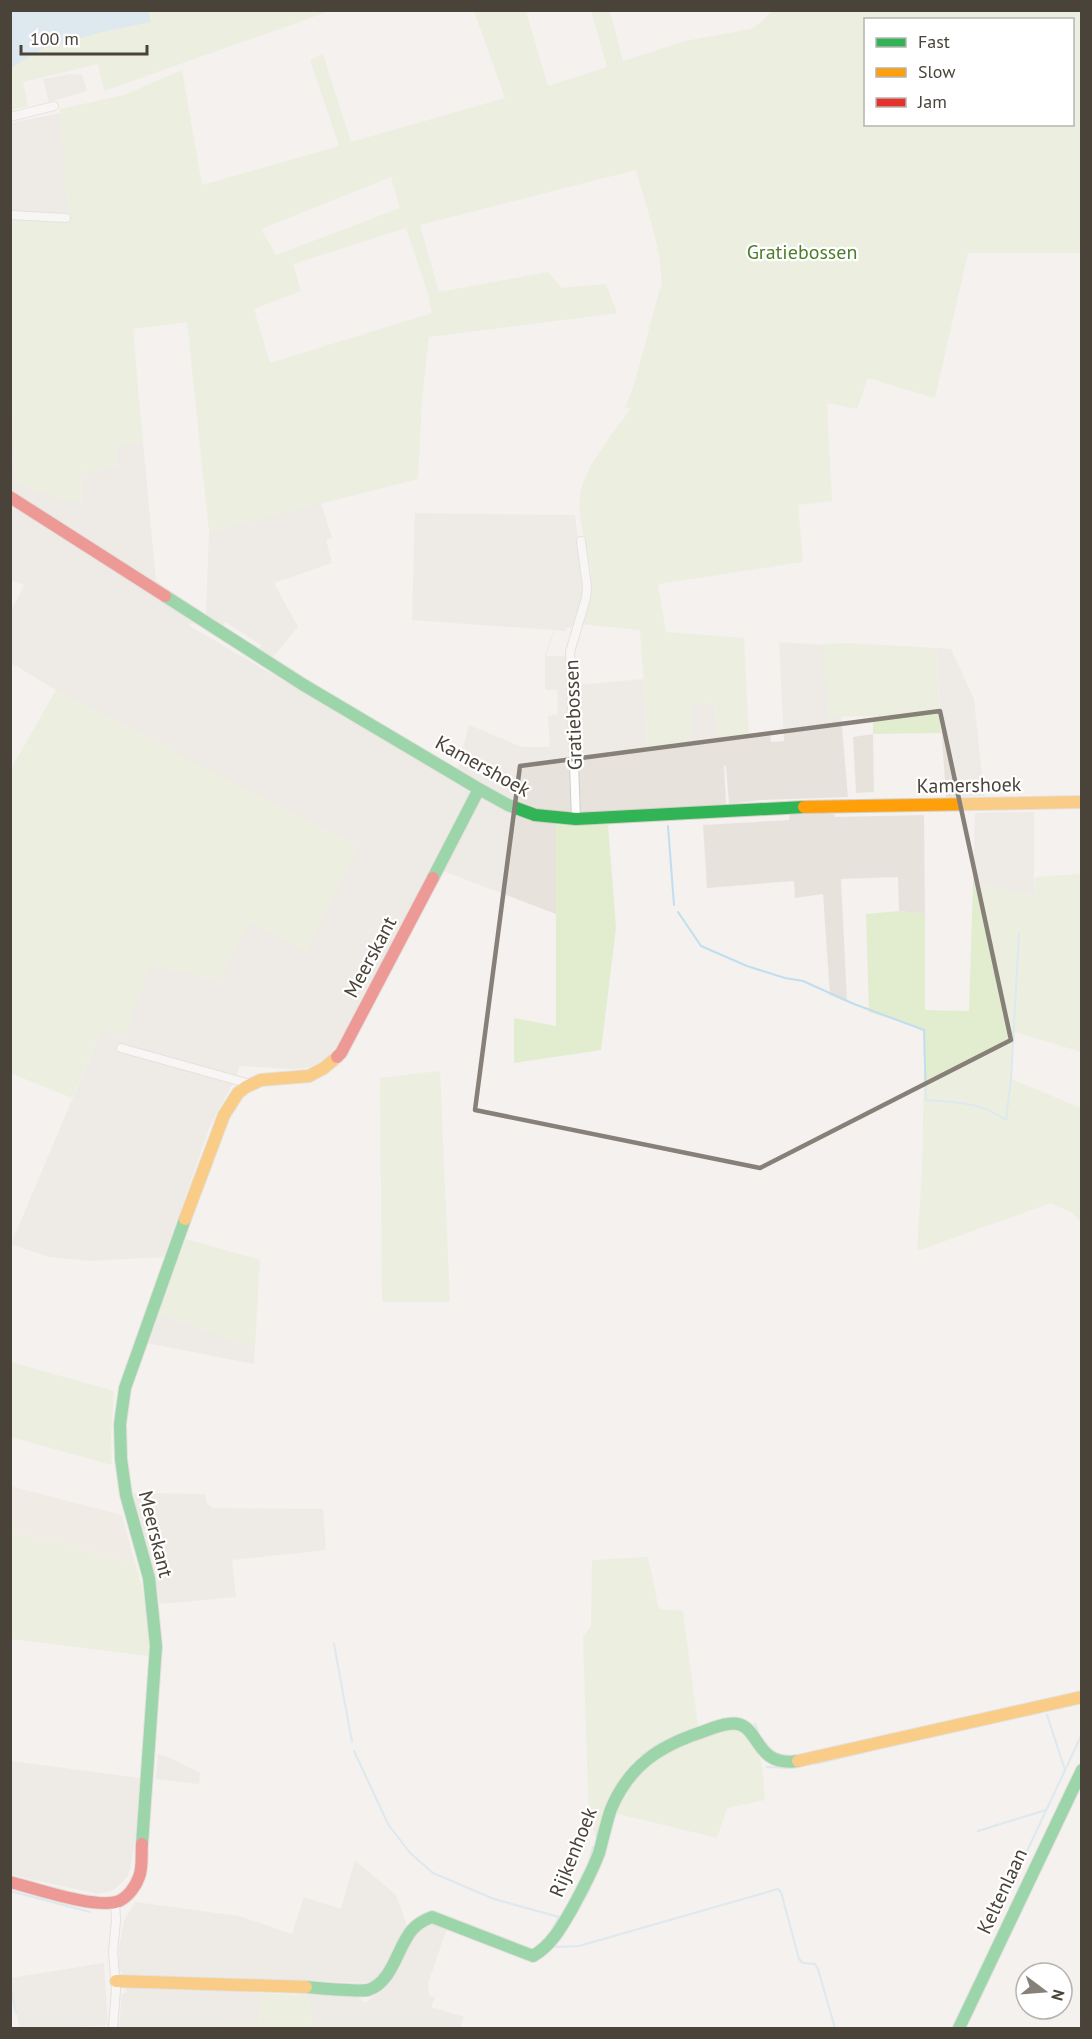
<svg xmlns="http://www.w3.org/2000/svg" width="1092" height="2039" viewBox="0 0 1092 2039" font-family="'PT Sans',sans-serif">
<rect width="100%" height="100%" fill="#f4f1ee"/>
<path fill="#e7e3dc" d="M71 74 82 75 87 91 49 102 43 79Z
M61 113 68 222 11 218V123Z
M10 355 16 482 82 503 81 472 117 467 116 445 143 443 156 581 206 616 209 532 321 503 332 538 326 540 332 563 274 583 298 627 273 657 259 649 261 645 225 622 223 625 211 618 188 625 446 776 457 785 464 775 458 768 469 725 522 747H550L548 716 558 714 557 690H545V656L554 630 412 620 415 513 575 515 584 595 573 627 566 628V631L555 630 546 656H565L567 686 643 679 648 747 690 705 714 703 717 732 728 737 770 733 771 742 784 741 779 642 826 645 828 708 829 717 841 716 848 797 761 800 729 804 726 766 724 765 726 804 582 814 556 825V914L443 871 362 1022 321 1062 306 1068 292 1069 240 1066 235 1079 210 1126 164 1257 90 1261 49 1257 11 1244 102 1029 124 1035 150 965 219 980 81 705 11 663V611L24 585 11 580Z
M936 648 951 649 974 699 984 796 946 797Z
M873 734 874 792 856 793 853 737Z
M1034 812V895L973 884 975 813Z
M826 813 834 814 835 817 924 815 925 914 899 911 898 877 841 879 847 1002 830 995 823 894 795 898 794 881 707 888 703 825 789 820 790 814Z
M158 1313 255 1348 254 1364 147 1343Z
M131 1493 205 1494 207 1504 213 1508 323 1509 326 1550 232 1560 236 1597 160 1604Z
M158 1754 168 1757 200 1773 199 1784 156 1779Z
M11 1761 140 1778 135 1840 130 1869 127 1877 117 1887 111 1891 99 1894 11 1875Z
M355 1860 396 1895 407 1925 380 1975 369 1983 181 1976 132 1977 124 1975 119 1970V1949L124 1921 135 1902 239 1916 292 1934 304 1897 341 1909Z
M437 1924 447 1928 428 1984 429 1995 435 1998 431 2007 464 2017 460 2028H313L308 1993 356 1995 365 2003 383 1989 418 1933 427 1925Z
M104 1963 108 2025 58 2028H20L11 1990 10 1978Z
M130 1986 261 1993 258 2024H221L219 2028H119L122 1994 127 1992 125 1988Z"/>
<path fill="#eee5db" d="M10 1486 122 1515 135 1563 11 1531Z"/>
<path fill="#e2edcf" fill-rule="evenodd" d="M11 11H330L104 91 98 64 23 82 28 106 11 110Z
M474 11H526L548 86 607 67 591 11H610L623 61 685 41 751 29 761 22 772 11H1081V253H968L935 398 868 378 857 409 827 403 832 501 798 505 803 562 658 584 666 632 744 638 749 736 727 737 717 732 714 703 691 705V743L648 747 640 630 580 624C584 613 590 600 591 588 594 558 576 527 580 496 584 467 614 432 631 408L625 407 633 388 661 285C663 250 645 205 636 170L420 225 439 292 548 272 562 288 606 284 617 313 429 337 422 399 418 479 209 532 187 322 133 329 143 443 116 446 117 467 81 472 82 503 57 499 16 482 10 355V218L68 222 60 109 124 95 182 70 202 185 339 146 310 60 323 54 351 142 505 98ZM866 20H1072V124H866ZM391 177 400 208 276 255 261 229ZM406 228 428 294 432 313 270 363 254 309 301 291 293 264Z
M847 643 936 648 941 733 873 734V716L829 717 823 644Z
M56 690 358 847 306 952 250 922 219 980 150 965 124 1036 102 1029 72 1098 10 1073 11 769Z
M556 825H608L616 928 601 1050 514 1063V1018L556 1026Z
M1081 874V1052L1015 1032 1011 1079 1081 1108V1222L1072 1213 1051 1203 917 1251 922 1170 925 1030 869 1012 866 914 899 911 925 914V1010L969 1011 973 884 1034 895 1035 877Z
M440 1071 450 1302H382L380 1078Z
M186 1239 260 1260 255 1348 158 1313Z
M11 1362 114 1391 111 1435 112 1465 11 1437Z
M11 1531 135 1563C145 1594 150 1624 150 1656L11 1639Z
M648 1557 659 1609 683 1611 698 1727C664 1738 634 1752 617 1786 609 1802 604 1822 598 1839L589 1821 583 1636 591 1627 592 1560Z
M732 1728 744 1730C764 1754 763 1770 765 1800L727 1808 717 1838 614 1813C625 1788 644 1760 670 1748 690 1739 712 1734 732 1728Z
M261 1993 296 1995 308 1993 313 2028H219L221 2024H258Z"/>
<path fill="#c0def0" d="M11 10 148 11 151 22 107 31 43 48 11 68Z"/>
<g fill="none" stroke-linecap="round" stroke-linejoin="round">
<path stroke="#c0def0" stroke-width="2" d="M668 826 674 905
M678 912 701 946 747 966 785 978 803 981 854 1004 924 1030 926 1100C961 1103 977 1101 1006 1120L1011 1079 1019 934
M334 1644 352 1742
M1047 1715 1065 1770
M755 1724 758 1732
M354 1751 388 1824 410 1853 433 1873 494 1899 559 1917 550 1933
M642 1755 661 1742
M815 1764 865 1752
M767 1767 793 1768
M978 1831 1046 1810
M596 1836 601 1823
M1021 1864 1082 1734
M588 1865 593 1847
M10 1891 90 1912
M583 1901 590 1889
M562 1914 570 1900
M556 1947 579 1946 778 1889 781 1892 799 1959 803 1963 815 1964 818 1969 835 2028
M10 1986 16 2013"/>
<g stroke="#d2cfcb" stroke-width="10">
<path id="street" d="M10 117 54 106
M10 215 66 218
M576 819 570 652 586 598 587 586 581 541
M121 1048 250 1084
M113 2028 116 1989 113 1952 116 1920 115 1902"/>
</g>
<g stroke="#d2cec5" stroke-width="14">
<path id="fast" d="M165 596 302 684 479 789 508 805 535 815 576 819 804 807
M433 878 479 789
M142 1844 156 1646 149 1578 126 1495 121 1459 120 1424 125 1388 185 1219
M306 1987C319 1988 358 1992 368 1990 393 1982 397 1947 412 1930 418 1923 424 1920 432 1917L533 1956C552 1945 562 1926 573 1907 582 1890 592 1872 599 1853 603 1839 606 1823 611 1809 629 1766 659 1746 702 1732 710 1729 719 1725 728 1724 762 1718 750 1768 798 1761
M959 2028 1082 1770"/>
</g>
<g stroke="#d2cec5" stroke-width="14">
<path id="slow" d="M804 807 1082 802
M185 1219 224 1115 238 1093 246 1087 261 1080 309 1076 324 1068 337 1057
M798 1761 1082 1697
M116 1981 306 1987"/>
</g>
<g stroke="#d2cec5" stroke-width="14">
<path id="jam" d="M10 497 165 596
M337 1057 341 1053 433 878
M10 1882C34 1888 97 1910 119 1901 128 1897 136 1886 139 1877 143 1867 141 1855 142 1844"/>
</g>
<use href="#street" stroke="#fdfdfc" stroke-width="8"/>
<use href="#fast" stroke="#30b455" stroke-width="12"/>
<use href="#slow" stroke="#ff9f0a" stroke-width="12"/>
<use href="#jam" stroke="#e5322d" stroke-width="12"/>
</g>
<path d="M0 0H1092V2039H0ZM940 711 1011 1040 760 1168 475 1110 520 766Z" fill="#f4f1ee" fill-opacity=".55" fill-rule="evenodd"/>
<path fill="none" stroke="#868078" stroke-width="4.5" stroke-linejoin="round" d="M940 711 1011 1040 760 1168 475 1110 520 766Z"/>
<g text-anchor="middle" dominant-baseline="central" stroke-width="4.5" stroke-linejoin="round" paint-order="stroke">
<g font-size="20" fill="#4d7d2b" stroke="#fff">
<text x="802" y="252">Gratiebossen</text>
</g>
<g font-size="20" fill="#4a4339" stroke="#fff">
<text transform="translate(573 715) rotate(-92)">Gratiebossen</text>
<text transform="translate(483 766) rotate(29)">Kamershoek</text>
<text transform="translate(969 785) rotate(-1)">Kamershoek</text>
<text transform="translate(370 957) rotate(-62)">Meerskant</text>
<text transform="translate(156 1534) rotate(76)">Meerskant</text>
<text transform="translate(573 1852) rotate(-68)">Rijkenhoek</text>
<text transform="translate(1002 1891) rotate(-65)">Keltenlaan</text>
</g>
</g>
<rect width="1092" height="2039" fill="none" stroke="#4a4339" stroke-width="24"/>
<rect x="864" y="18" width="210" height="108" fill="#ffffff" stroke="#b7b4b0" stroke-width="1.5"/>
<rect x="876" y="38" width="30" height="9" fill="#30b455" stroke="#b7b4b0" stroke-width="1.5"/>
<text x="918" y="48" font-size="18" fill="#4a4339">Fast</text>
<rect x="876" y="68" width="30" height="9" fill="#ff9f0a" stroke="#b7b4b0" stroke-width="1.5"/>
<text x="918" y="78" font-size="18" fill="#4a4339">Slow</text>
<rect x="876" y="98" width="30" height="9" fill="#e5322d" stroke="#b7b4b0" stroke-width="1.5"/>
<text x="918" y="108" font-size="18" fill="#4a4339">Jam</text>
<g transform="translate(1044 1991) rotate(106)"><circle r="28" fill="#ffffff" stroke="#b7b4b0" stroke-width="1.5"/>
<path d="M0-4.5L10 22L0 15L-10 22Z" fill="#868078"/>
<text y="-9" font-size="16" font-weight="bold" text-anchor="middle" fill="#4a4339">N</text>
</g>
<path d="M21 45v9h126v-9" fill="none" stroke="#4a4339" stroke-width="3"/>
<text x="30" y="45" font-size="18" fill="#4a4339" stroke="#ffffff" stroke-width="4.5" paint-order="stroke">100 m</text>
</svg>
